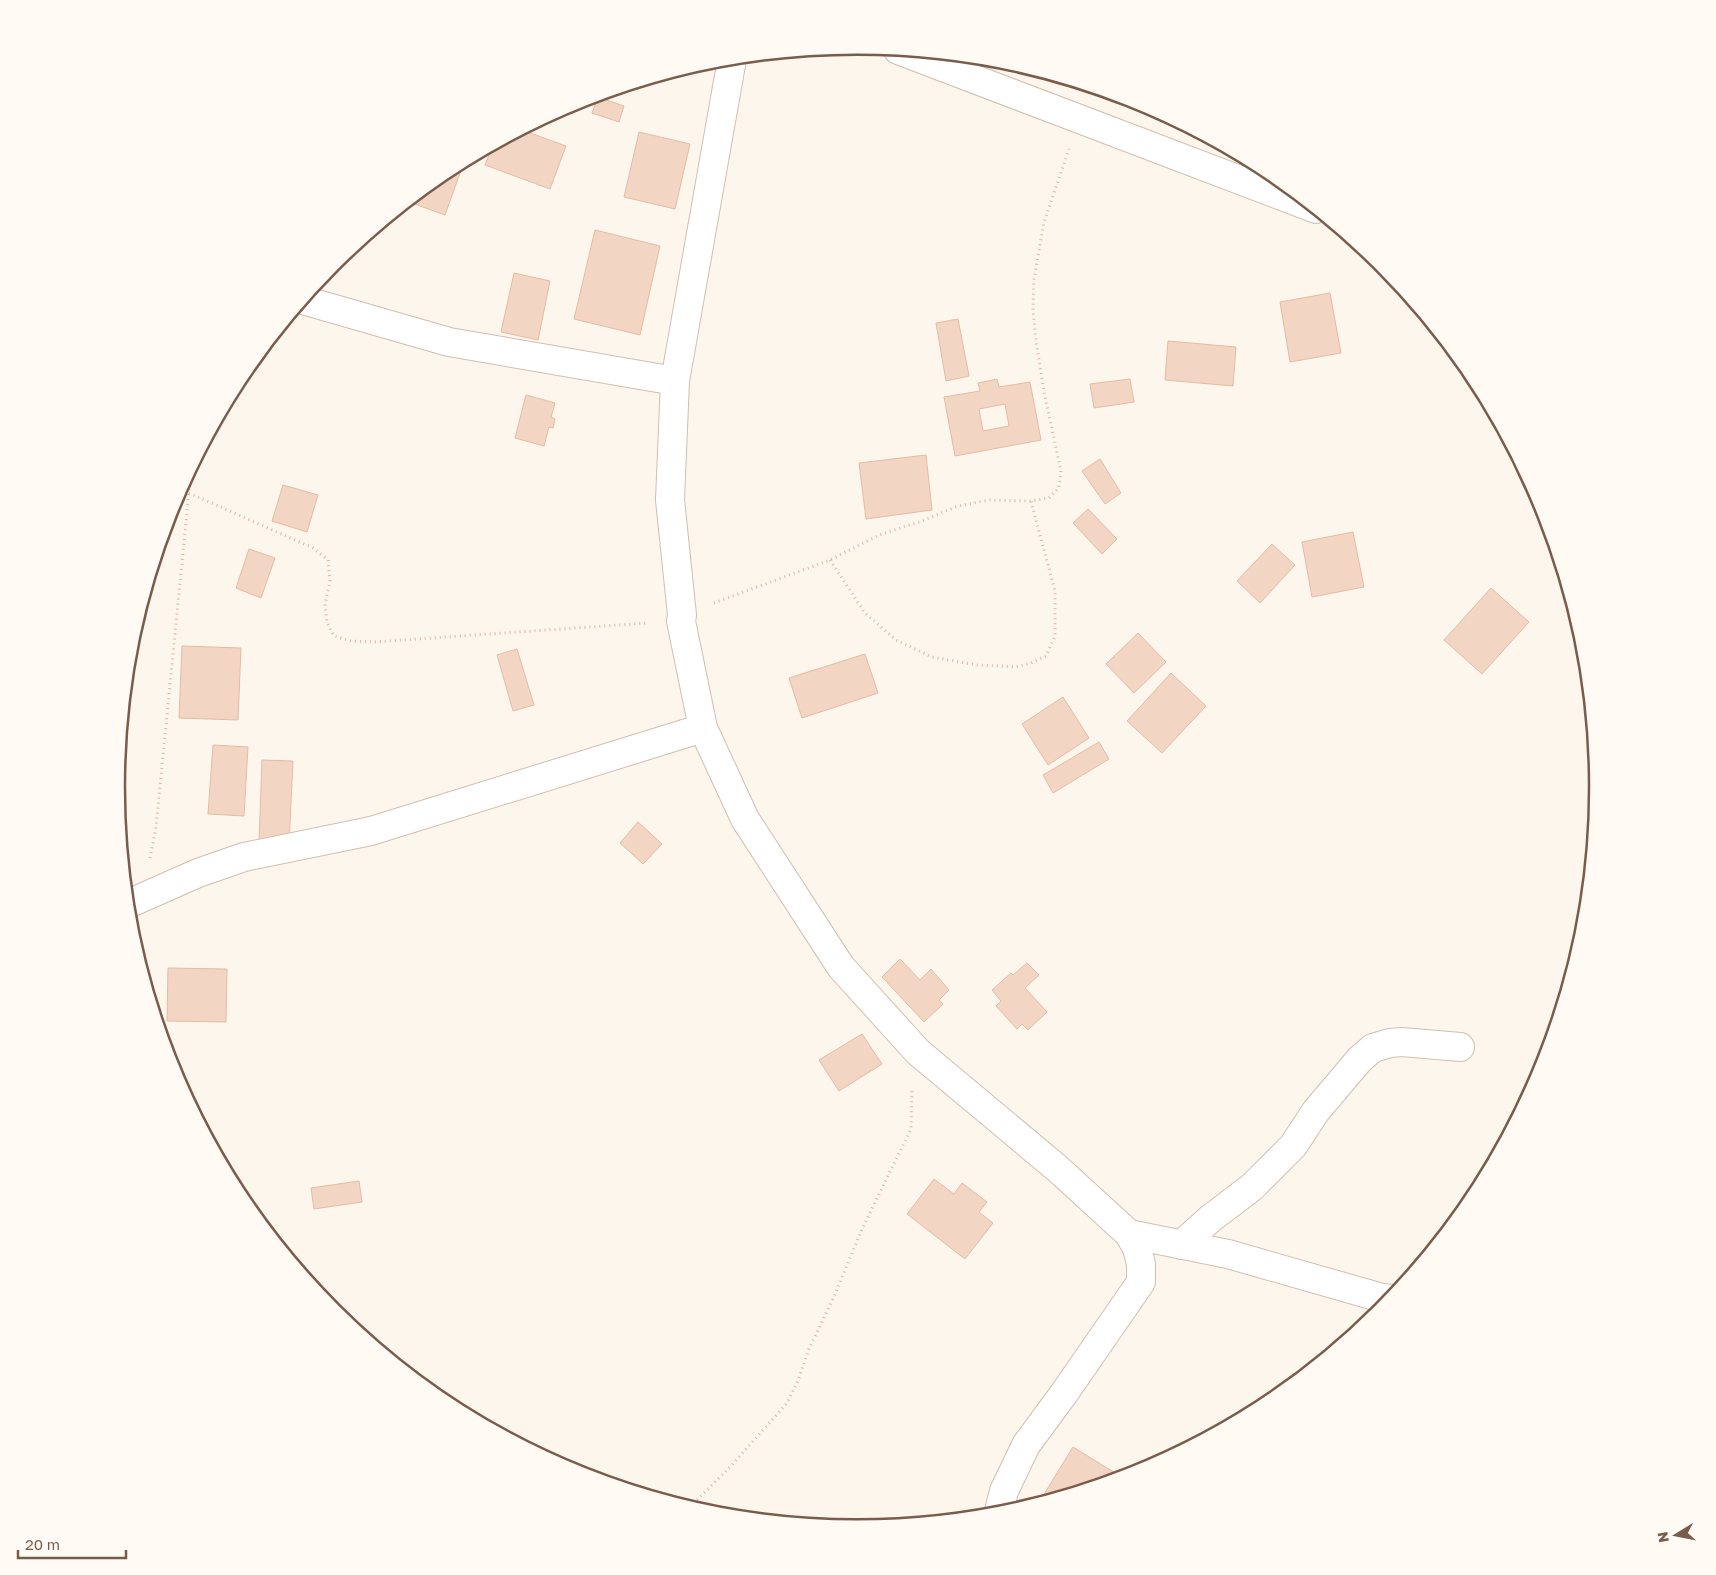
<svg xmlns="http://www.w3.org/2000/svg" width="1716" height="1575" viewBox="0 0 1716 1575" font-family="'Golos Text',sans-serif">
<rect width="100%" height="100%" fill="#fdf6ec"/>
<path fill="#f3d5c3" stroke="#e6bba3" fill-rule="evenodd" d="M598 97 624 106 619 122 592 113Z
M522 130 566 146 550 189 485 165 492 147Z
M639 132 690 144 675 209 624 197Z
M464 162 445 215 409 202 446 171Z
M595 230 660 246 640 335 574 319Z
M514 273 550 281 538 340 501 332Z
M1330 293 1341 353 1290 362 1280 302Z
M958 319 969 376 946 381 936 323Z
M1168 341 1236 347 1233 386 1165 380Z
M997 379 999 387 1030 382 1041 440 955 456 944 397 980 391 978 383ZM1005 404 1009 426 983 431 979 409Z
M1130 379 1134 402 1094 408 1090 384Z
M526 395 555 403 551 417 555 419 553 428 549 427 544 446 515 438Z
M926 455 932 510 866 519 859 463Z
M1100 459 1121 493 1105 504 1082 471Z
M283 485 318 495 307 532 272 521Z
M1088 509 1117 539 1102 554 1073 523Z
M1353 532 1364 587 1312 597 1302 542Z
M1272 544 1295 565 1260 603 1237 581Z
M249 549 275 558 261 598 236 588Z
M1491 588 1529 622 1482 674 1444 640Z
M1138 633 1166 662 1134 693 1106 664Z
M182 646 241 648 238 720 179 718Z
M517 649 534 705 513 711 497 655Z
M865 654 878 693 802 718 789 678Z
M1171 673 1206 706 1162 753 1127 721Z
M1063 697 1089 738 1048 765 1022 724Z
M1099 742 1109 759 1053 793 1043 775Z
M213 745 248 747 244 816 208 814Z
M120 753H122L117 793V787Z
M262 760 293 761 289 844 259 843Z
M638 822 662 844 643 864 620 843Z
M900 959 920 980 931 969 949 990 939 1000 943 1004 924 1022 882 977Z
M1027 963 1039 975 1025 988 1047 1012 1028 1030 1022 1024 1017 1029 996 1006 1001 1001 992 990 1011 973 1013 975Z
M168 968 227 969 226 1022 167 1021Z
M862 1034 882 1064 839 1091 819 1060Z
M934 1179 954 1194 962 1183 987 1202 979 1212 993 1223 965 1259 907 1214Z
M359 1181 362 1202 314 1209 311 1188Z
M1073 1447 1120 1476 1117 1480 1038 1504Z"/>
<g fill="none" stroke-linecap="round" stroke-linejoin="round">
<g stroke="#d1beb0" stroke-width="30">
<path id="minor" d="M898 50 1316 209
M732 59 675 381 670 500 682 615 681 621 703 728 745 819 841 967 918 1052 1058 1169 1129 1234 1137 1248 1141 1264V1282L1065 1392 1026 1445 1004 1491 998 1515
M303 300 449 342 675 381
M128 904 198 873 244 857 371 831 703 728
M1129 1234 1228 1254 1382 1298 1393 1299
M1181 1245 1210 1219 1252 1187 1293 1146 1316 1111 1360 1059 1373 1048 1390 1043 1402 1042 1460 1047"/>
</g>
<path stroke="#d9b8a5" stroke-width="3" stroke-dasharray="1 4" stroke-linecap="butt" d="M189 493 313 548 328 560 330 581 325 604 327 623 334 636 351 641 374 642 648 623
M830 560 865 613 896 640 932 657 977 665 1016 667 1031 663 1046 656 1055 636V591L1031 501
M714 603 830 560 879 535 922 521 958 506 989 500 1031 501 1049 498 1059 488 1061 471 1044 392 1036 341 1033 310 1034 279 1044 222 1069 149
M150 858 156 827 191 471
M690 1507 731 1466 787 1403 798 1381 808 1351 833 1299 862 1229 911 1129 912 1090"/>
<use href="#minor" stroke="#fff" stroke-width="28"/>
</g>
<path d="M0 0H1716V1575H0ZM125 787a732 732 0 1 1 1464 0a732 732 0 1 1-1464 0Z" fill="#fffaf3" fill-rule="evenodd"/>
<path fill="none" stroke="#7a5c4d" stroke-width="2.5" d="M125 787a732 732 0 1 1 1464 0a732 732 0 1 1-1464 0Z"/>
<g transform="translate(1676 1535) rotate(260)" stroke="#fffaf3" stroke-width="4" paint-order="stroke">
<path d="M0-4L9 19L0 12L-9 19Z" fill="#7a5c4d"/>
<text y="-8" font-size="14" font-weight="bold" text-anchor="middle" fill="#7a5c4d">N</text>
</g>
<path d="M18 1550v8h108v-8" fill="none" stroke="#7a5c4d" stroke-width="2.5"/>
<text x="25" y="1550" font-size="15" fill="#7a5c4d" stroke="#fffaf3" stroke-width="4" paint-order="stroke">20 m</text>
</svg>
